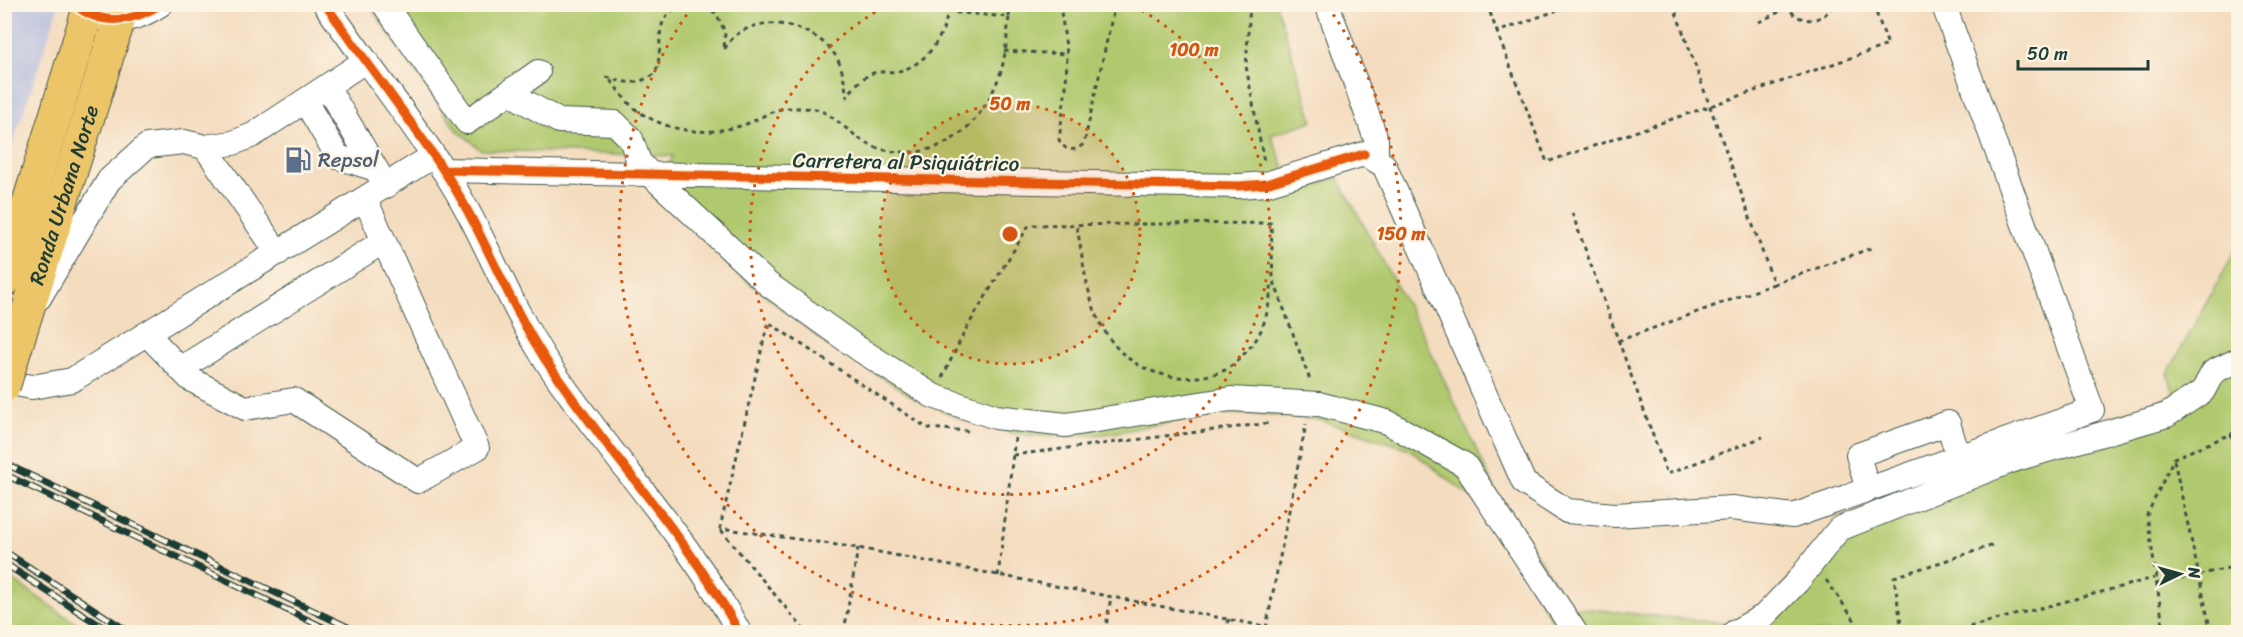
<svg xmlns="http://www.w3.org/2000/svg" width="2243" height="637" viewBox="0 0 2243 637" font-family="Sriracha,sans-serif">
<rect width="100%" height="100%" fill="#fcf5e5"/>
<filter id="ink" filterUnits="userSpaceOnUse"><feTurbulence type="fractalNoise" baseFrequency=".0167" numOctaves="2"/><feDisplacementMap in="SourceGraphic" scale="12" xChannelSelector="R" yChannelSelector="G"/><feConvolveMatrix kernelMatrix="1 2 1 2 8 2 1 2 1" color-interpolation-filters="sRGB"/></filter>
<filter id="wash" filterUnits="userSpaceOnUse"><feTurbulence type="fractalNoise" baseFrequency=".008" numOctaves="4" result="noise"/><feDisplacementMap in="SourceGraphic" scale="24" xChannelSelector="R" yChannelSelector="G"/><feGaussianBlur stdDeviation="1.35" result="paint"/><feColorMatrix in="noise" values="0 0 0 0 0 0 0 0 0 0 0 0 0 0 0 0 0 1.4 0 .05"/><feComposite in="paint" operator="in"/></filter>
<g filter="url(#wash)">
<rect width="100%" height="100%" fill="#f4dcbf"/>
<path fill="#bdc3de" d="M5 4 59 5 5 168 4 5Z"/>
<path fill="#b1c96e" stroke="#688351" stroke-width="1.5" d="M369 5H1276L1313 121 1271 135 1294 192 1338 178 1423 335 1497 494 1570 607 1723 623 1741 622 1764 607 1833 529 1990 462 2174 395 2168 373 2238 245V632H1558L1493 514 1409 449 1320 420 1271 415 1219 413 1107 434 1058 437 1015 434 964 420 915 398 818 337 732 269 701 233 652 196 673 156 481 150 455 128Z
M4 574 78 625 79 632H5Z"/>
</g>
<g filter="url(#ink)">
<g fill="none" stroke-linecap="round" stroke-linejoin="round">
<g stroke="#3f5549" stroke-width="26">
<path id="minor" d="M325 4C364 60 407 114 444 171 483 230 506 299 545 359 606 452 686 533 739 632
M384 4 467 122 538 72
M1327 4 1376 139V160
M106 19C126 23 144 15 161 4
M327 87 386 186
M513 89 520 99 559 121 615 123 631 139 639 162 652 176 768 284 859 349 933 396 996 417 1066 425 1231 399 1319 404 1387 422 1465 465 1575 632
M305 101 338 157 376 169
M205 147 233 143 253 135 365 61
M443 170 1239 186 1266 184 1364 154 1384 165 1524 483 1567 511 1615 515 1732 508 1793 516 2092 410 1944 6
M39 298 109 180 147 146 184 142 205 147 278 253
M147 334 190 379 245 408 294 400 418 481 477 448 365 199
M180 369 384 241
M4 382 32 387 72 380 433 156
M1868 490 1858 455 1948 423 1959 459
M1735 632 1764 616 1797 582 1839 529 2013 460 2167 415 2203 391 2213 372 2238 360"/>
</g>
<g stroke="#3f5549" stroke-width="34">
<g id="major">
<path d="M4 281 90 4"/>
<path id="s1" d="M18 341 124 4"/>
</g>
</g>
<path stroke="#3f5549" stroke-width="3" stroke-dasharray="4.5 4.5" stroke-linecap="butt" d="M692 4C646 11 667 45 655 74 637 85 627 84 607 77 617 87 626 103 638 111 670 133 709 137 746 124 763 118 774 107 793 108 800 108 809 108 816 109 837 115 856 143 881 149 940 164 983 126 1001 71 1006 55 1007 35 1009 17L948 12C943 38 927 64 899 71 890 73 879 70 871 74 860 79 853 88 847 97 844 81 843 65 833 52 808 21 746 9 724 50L725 32 716 13 695 4
M1060 4 1067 54 1066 88 1059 140C1066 152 1073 152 1084 144L1115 4
M1250 4 1246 66 1264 162
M1487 4 1497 32
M1575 4 1497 32 1547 162 1888 45 1873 4
M1673 4 1774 284 1874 247
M1786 4C1797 25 1822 25 1834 4
M1009 17 1010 4
M1759 22 1787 8
M1004 51 1067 54
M1572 213 1667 474 1763 437
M1077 227C1085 270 1087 316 1119 350 1145 377 1190 385 1225 370 1234 366 1251 347 1257 338 1267 321 1270 300 1272 281
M1618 341 1774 284
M942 378 966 329 1029 225 1271 223 1273 279 1311 383
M968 431 927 428 768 322 720 528 858 548 1294 632
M2231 434 2238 468
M1013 455 1270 423
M2174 460 2211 632
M721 530 806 632
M998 576 1015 438
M1826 580 1863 632
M2155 584 2238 566
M1266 628 1306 424
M1902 631 1894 577 1994 545
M844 632 858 548
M1105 632 1111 597
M1226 632 1229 619
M1898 632H1950L2154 578
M2164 632 2147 515 2174 458 2238 431"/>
<use href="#minor" stroke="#fff" stroke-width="24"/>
<use href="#major" stroke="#edc569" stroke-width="32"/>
<g stroke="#1f3d34" stroke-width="7">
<path id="rail" d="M4 463 358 632
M4 474 333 632
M4 551 129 632
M4 563 110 632"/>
</g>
<use href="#rail" stroke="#fcf5e5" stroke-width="4.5" stroke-dasharray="14" stroke-linecap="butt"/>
<g stroke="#3f5549" stroke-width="34" stroke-linecap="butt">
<path id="major-bridge" d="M4 386 18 341"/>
</g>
<use href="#major-bridge" stroke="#edc569" stroke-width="32"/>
<g stroke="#fcf5e5" stroke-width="13">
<path id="cycleway" d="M74 4C101 27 133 22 161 4
M325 4C364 60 407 114 444 171 483 230 506 299 545 359 606 452 686 533 739 632
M443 170 1239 186 1266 184 1364 154"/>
</g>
<use href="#cycleway" stroke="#e8590c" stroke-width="9"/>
</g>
</g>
<circle cx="1010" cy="234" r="130" fill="#d45610" fill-opacity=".12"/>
<g fill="none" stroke="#d45610" stroke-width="3" stroke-dasharray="3 6">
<circle cx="1010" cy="234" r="130"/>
<path d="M1134 6A260 260 0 1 1 886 6"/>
<path d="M1328 7A391 391 0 1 1 692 7"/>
</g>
<defs>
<g id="fuel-bare" transform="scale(2.07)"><path d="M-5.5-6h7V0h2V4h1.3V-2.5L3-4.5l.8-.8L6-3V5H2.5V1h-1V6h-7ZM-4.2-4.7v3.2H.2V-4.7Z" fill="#5c6f8a" stroke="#fcf5e5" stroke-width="2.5" paint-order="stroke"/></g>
</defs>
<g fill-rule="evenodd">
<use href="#fuel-bare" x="298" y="160"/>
</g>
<g text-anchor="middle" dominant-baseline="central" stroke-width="4.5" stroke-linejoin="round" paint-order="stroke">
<g font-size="21" fill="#4e5e75" stroke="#fcf5e5" text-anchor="start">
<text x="318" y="160">Repsol</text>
</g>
<g font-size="21" fill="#1f3d34" stroke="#fcf5e5">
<text transform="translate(906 162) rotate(1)">Carretera al Psiquiátrico</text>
<text stroke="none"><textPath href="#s1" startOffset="153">Ronda Urbana Norte</textPath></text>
</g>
</g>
<circle cx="1010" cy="234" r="9" fill="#d45610" stroke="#fcf5e5" stroke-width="3"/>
<g font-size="18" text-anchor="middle" font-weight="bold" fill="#d45610" stroke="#fcf5e5" stroke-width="4.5" stroke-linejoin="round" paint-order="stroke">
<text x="1194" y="56">100 m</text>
<text x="1010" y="110">50 m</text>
<text x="1401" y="240">150 m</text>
</g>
<rect width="2243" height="637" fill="none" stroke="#fcf5e5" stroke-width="24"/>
<g transform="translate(2180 574) rotate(85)" stroke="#fcf5e5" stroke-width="4.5" paint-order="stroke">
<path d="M0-4.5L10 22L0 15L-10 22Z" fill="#1f3d34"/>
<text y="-9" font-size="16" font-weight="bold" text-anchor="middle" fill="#1f3d34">N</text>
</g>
<path d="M2018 60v9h130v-9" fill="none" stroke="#1f3d34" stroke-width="3"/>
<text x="2027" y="60" font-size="18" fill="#1f3d34" stroke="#fcf5e5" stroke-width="4.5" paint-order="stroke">50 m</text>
</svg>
